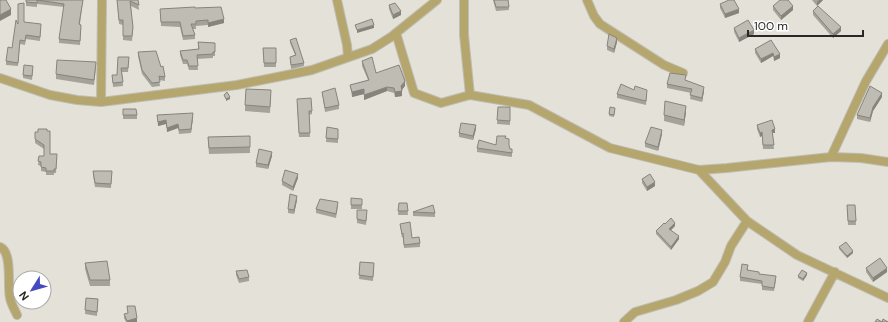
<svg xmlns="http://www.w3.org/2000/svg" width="888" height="322" viewBox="0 0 888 322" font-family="'DM Sans',sans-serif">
<rect width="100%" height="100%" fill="#e4e2d8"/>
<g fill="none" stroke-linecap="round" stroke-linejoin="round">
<g stroke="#bfbdb4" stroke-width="10">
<path id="minor" d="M337 0 347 45 348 57
M464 0V35L470 95
M587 0 594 16 600 24 664 65 683 73
M396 33 414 93 441 103 470 95 529 105 610 148 699 170 727 168 831 157 861 158 888 162
M0 78 50 95 77 100 101 102 237 85 312 70 372 49 391 37 437 0
M101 102 102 0
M831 157 866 81 888 44
M699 170 747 221 797 255 888 298
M0 247C13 252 7 286 10 298 11 304 15 310 17 315
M624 322 635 312 676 300 698 291 713 282 725 262 731 246 747 221
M808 322 835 272"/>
</g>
<use href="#minor" stroke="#b5a66e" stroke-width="8"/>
</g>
<path fill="#a4a39a" d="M26 0H83L80 24 81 28 80 45 59 43V39L64 7 37 4V7L26 6Z
M117 0H138L139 10 131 6 133 31 132 41 123 40V25L119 24Z
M493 0H508L509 10 496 11Z
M812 0H823L817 6Z
M720 4 739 13 725 18 720 8Z
M389 5 401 15 393 19 389 9Z
M773 6 793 10 781 20 773 10Z
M195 8 224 23 208 27V25L196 26V29H193L195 35V39L183 40 180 27 161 26 160 9Z
M813 11 841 31 833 38 813 15Z
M24 22 41 28 40 41 26 39 25 45 20 44 18 66 6 65V61Z
M734 28 754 34 739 42 734 32Z
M290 40 304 63V66L291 69 290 57 295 55 290 43Z
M771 40 780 58 774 61 773 56 761 63 755 53V49Z
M198 42 215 43V56H213V58L197 59 198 70H189L187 64H183L180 55V51L198 49Z
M617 42 614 53 607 50V46Z
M263 48H276V67H264Z
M138 52 161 67 165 77V81L159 80 160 86 152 87 142 74 138 56Z
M118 57 129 61 128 72H122L123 86 113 87 112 75H117Z
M362 61 376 73 405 86 402 89V96L395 97 394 93 387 91 364 100V94L352 97 350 85 368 80 362 66Z
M96 68 94 85 56 79V74Z
M33 70 32 80 23 78V75Z
M686 80 704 91 702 102 690 99 691 93 667 88V84Z
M634 90 647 94 646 105 617 98V94Z
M322 92 339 105V109L325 112Z
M271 96 270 113 245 111V105Z
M882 97 873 111 870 122 857 119V115Z
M297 103 312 111V114L309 115 310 137H299Z
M498 107H510V125L497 124Z
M610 107 615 110 614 117 609 116Z
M123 109 137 115V119H123Z
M686 112 684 126 664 121V115Z
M157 115 193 117 191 133 179 134 178 128 167 132 166 124 158 126Z
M757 125 775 133H772L774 149H763L762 136 760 137 757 129Z
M327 127 338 129V143L326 142Z
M476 129 473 140 459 137V133Z
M35 132 50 154 57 158 56 173H54V175H46V172L41 171V166L38 165 39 156H44V149L35 143Z
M662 134 658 151 645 147V143Z
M250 136V153L209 154 208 143V137Z
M505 138 512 153V157L477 152V148L496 145Z
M272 156 268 169 256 167V163Z
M93 171H112L111 188 95 187 93 175Z
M298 178 293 191 282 185V181Z
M642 179 655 186 647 191 642 183Z
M362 199V209H351V205Z
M297 200 294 214 288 213V209Z
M399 203H407L408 215H398Z
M847 205H855L856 225H848Z
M338 206 336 218 316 213V209Z
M357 210 367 214 366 225 357 223Z
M413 212 435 213V217L413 216Z
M400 224 412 238 420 243V247L404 248 403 237 402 238Z
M675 226 671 230 679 239 671 250 656 234V231Z
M839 247 853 253 847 258 839 249Z
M360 262 374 263 373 281 359 279Z
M85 263 110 280V286H90L85 269Z
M748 268V270L776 280 774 291 762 290V284L740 281V277Z
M866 268 887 272 873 282 866 272Z
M236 271 249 277V281L239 283 236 275Z
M807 275 803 281 798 278V276Z
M86 298 98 299 97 316 85 314Z
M124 314 137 322H126L124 318Z"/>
<path fill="#86847d" d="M819 0H823L817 6V2Z
M793 6V10L781 20V16Z
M11 9V15L0 21V15Z
M739 9V13L725 18V14Z
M401 11V15L393 19V15Z
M224 19V23L208 27V23Z
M374 25V28L357 33V30Z
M841 27V31L833 38V34Z
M754 30V34L739 42V38Z
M617 38V42L614 53V49Z
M773 53V56L761 63V59Z
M780 54V58L774 61V57Z
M405 81V86L401 91V86Z
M387 87V91L364 100V95Z
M704 87V91L702 102V98Z
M364 89V94L352 97V92Z
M402 91V96L395 97V92Z
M882 93V97L873 111 870 122V118L873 107Z
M230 97V99L226 101V99Z
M686 106V112L684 126V120Z
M193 113V117L191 133V129Z
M166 120V124L158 126V122Z
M178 124V128L167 132V128Z
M476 125V129L473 140V136Z
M775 129V133H772V130Z
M662 130V134L658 151V147Z
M762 132V136L760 137V133Z
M272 152V156L268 169V165Z
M298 174V178L293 191V187Z
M655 182V186L647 191V187Z
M297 196V200L294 214V210Z
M675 223V226L669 232V229Z
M679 236V239L671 250V247Z
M853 251V253L847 258V256Z
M887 268V272L873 282V278Z
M807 273V275L803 281V279Z
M137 318V322H127V321Z"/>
<path fill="#bfbdb3" stroke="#86847d" d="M0 0H6L11 9 0 15Z
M26 0H83L79 24 81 25 80 41 59 39 64 4 37 0V3L26 2Z
M117 0H138L139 5 130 1 133 27 132 36H123V20H119Z
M494 0H508L509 7H496Z
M729 0H734L739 9 725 14 720 4Z
M780 0H788L793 6 781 16 773 6Z
M24 3V22L41 24 40 37 26 35 25 41 20 40 18 63 6 61 8 47 12 48 16 20 18 24V4Z
M395 3 401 11 393 15 389 5Z
M818 6 841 27 833 34 813 11Z
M195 7V8L221 7 224 19 208 23V20L196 21V24H191L195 35 183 36 180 22H161L160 9Z
M372 19 374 25 357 30 355 25Z
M748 20 754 30 739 38 734 28Z
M609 34 617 38 614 49 607 46Z
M296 38 304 63 291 65 290 57 296 55 290 40Z
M771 40 780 54 774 57 773 53 761 59 755 49Z
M198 42 215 43V52H213V54L197 55 198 66H189L187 60H183L180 51 199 49Z
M263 48H276V63H264Z
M156 51 161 67 163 66 165 77 159 76 160 82 152 83 142 70 138 52Z
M118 57H129L128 68H121L123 82 113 83 112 75H117Z
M372 57 376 73 399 65 405 81 401 86 402 91 395 92 394 88 387 87 364 95V89L352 92 350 85 369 80 362 61Z
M57 60 96 62 94 80 56 74Z
M24 65 33 66 32 76 23 75Z
M670 73 686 75 685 80 704 87 702 98 690 95 692 89 667 84Z
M621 84 634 90 635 86 647 90 646 101 617 94Z
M870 86 882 93 873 107 870 118 857 115Z
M335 88 339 105 325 108 322 92Z
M246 89 271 90 270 107 245 105Z
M227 92 230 97 226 99 224 95Z
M311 98 312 111H309L310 133H299L297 99Z
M665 101 686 106 684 120 664 115Z
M498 107H510V121L497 120Z
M610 107 615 108 614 115 609 114Z
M123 109H136L137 115H123Z
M193 113 191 129 179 130 178 124 167 128 166 120 158 122 157 115Z
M772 120 775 129 772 130 774 145H763L762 132 760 133 757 125Z
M461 123 476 125 473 136 459 133Z
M327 127 338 129V139L326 138Z
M651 127 662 130 658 147 645 143Z
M38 129H47V131H50V154H57L56 169H54V171H46V168L41 167V162L38 161 39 156H44V145L35 139V132H38Z
M250 136V147L209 148 208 137Z
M497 136H506L505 138 509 139V145L510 149H512V153L477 148 479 140 496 145Z
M259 149 272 152 268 165 256 163Z
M285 170 298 174 293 187 282 181Z
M93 171H112L111 184 95 183Z
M650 174 655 182 647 187 642 179Z
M290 194 297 196 294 210 288 209Z
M351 198 362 199V205H351Z
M320 199 338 202 336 214 316 209Z
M399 203H407L408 211H398Z
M433 205 435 213 413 212Z
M847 205H855L856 221H848Z
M357 210H367L366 221 357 219Z
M671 218 675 223 669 229 679 236 671 247 656 231 664 223 665 224Z
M410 222 412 238 419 237 420 243 404 245 403 233 402 234 400 224Z
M846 242 853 251 847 256 839 247Z
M880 258 887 268 873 278 866 268Z
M107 261 110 280H90L85 263Z
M360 262 374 263 373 277 359 275Z
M742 264 748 265 747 270 759 272V274L776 276 774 288 762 286V281L740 277Z
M247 270 249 277 239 279 236 271Z
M802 270 807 273 803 279 798 276Z
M86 298 98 299 97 312 85 310Z
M127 306H135L137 318 127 321 124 314 128 313Z
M877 319 882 322 883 319 888 322H875Z"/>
<g transform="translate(32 290) rotate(233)"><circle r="19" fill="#ffffff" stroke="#a9a9a7"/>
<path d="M0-3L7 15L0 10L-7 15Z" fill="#454abf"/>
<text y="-6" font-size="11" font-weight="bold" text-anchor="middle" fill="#292824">N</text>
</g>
<path d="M748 30v6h115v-6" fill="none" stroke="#292824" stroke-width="2"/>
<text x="754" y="30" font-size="12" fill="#292824" stroke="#ffffff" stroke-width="3" paint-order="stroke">100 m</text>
</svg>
